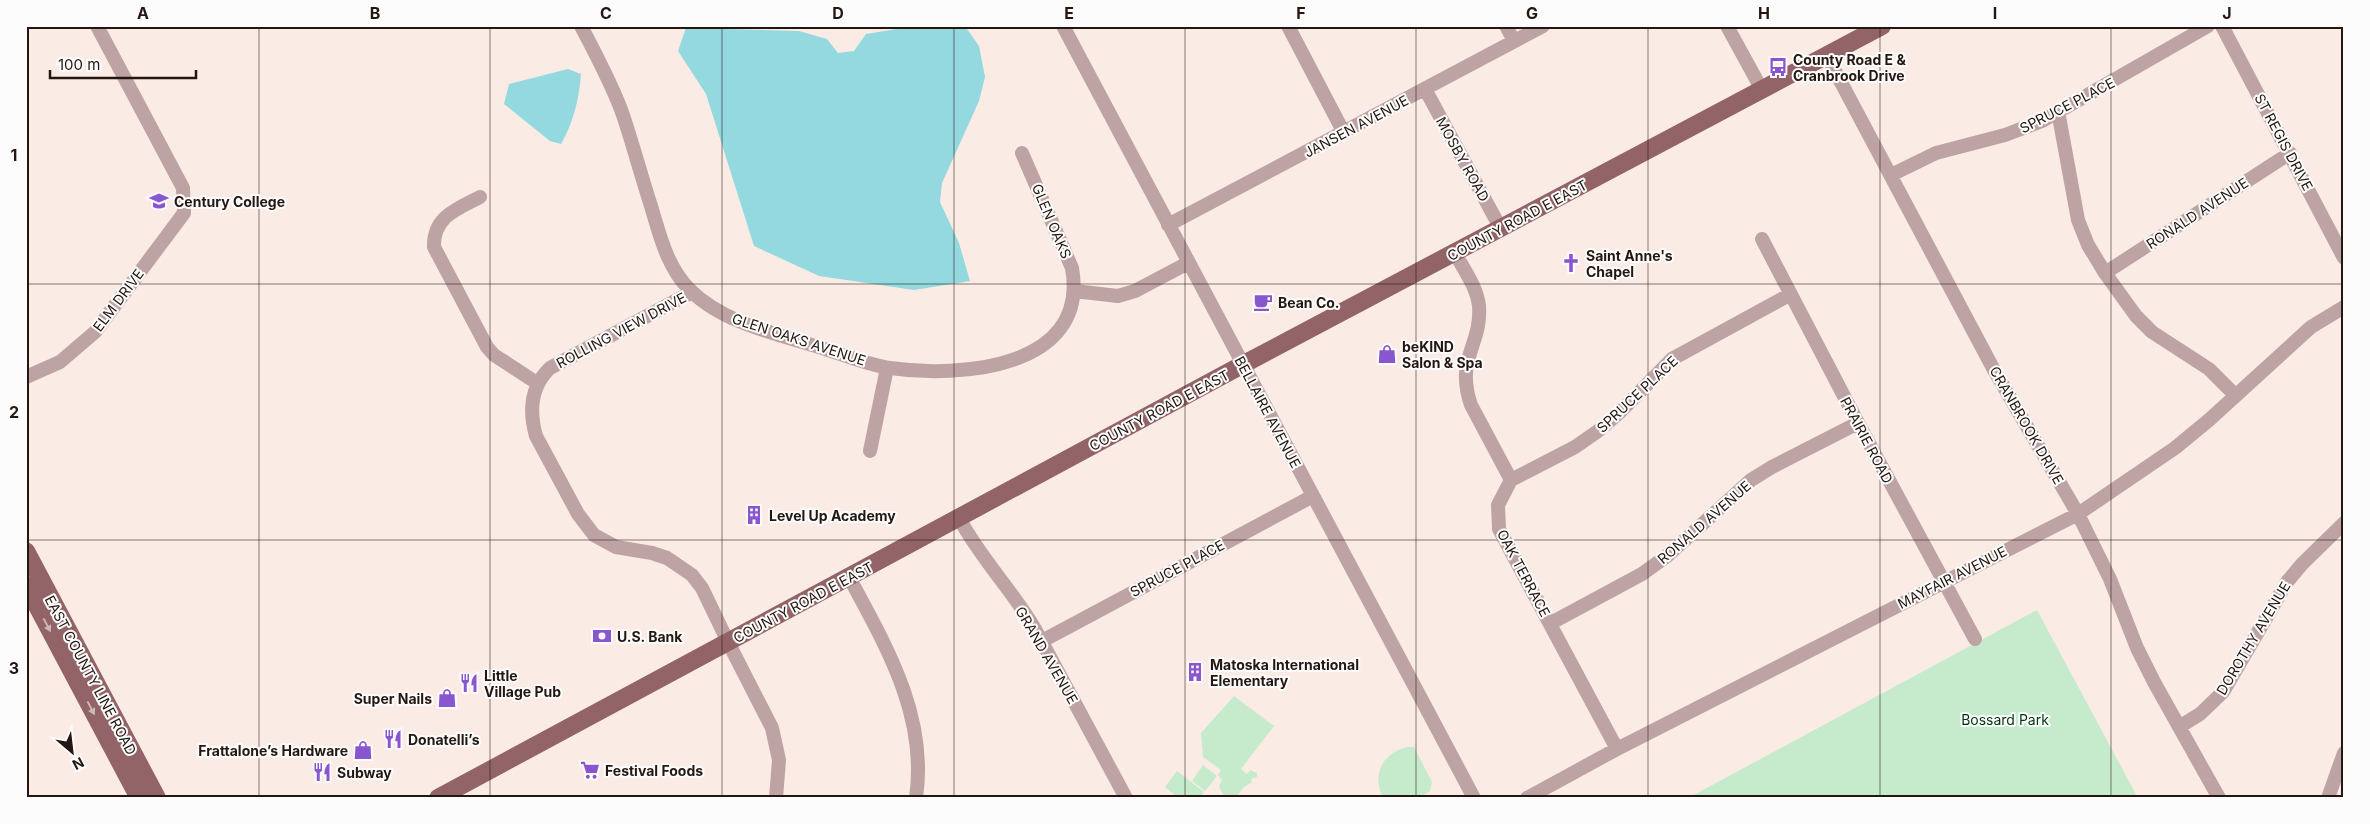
<svg xmlns="http://www.w3.org/2000/svg" width="2370" height="824" viewBox="0 0 2370 824" font-family="Inter,sans-serif">
<rect width="100%" height="100%" fill="#fbebe5"/>
<path fill="#c6ebcc" d="M2037 610 2138 798H1688Z
M1234 696 1274 726 1241 769 1247 774 1250 770 1257 773V777L1251 779 1252 782 1243 788 1236 798C1226 798 1223 796 1219 786L1222 780 1218 775 1221 770 1203 757 1201 733Z
M1407 747H1414L1432 782 1430 791 1419 798H1383C1371 774 1383 753 1407 747Z
M1203 765 1217 776 1205 791 1192 781Z
M1177 771 1204 792 1200 798H1178L1165 787Z"/>
<path fill="#93d9df" d="M915 26 967 29 979 46 985 77 979 101 942 183 940 202 959 243 970 281 914 290 819 276 754 246 706 94 678 51 686 28 799 31 827 39 838 53 854 51 866 34Z
M568 69 581 74C579 99 574 121 561 144L550 141 504 104 509 84Z"/>
<g fill="none" stroke-linecap="round" stroke-linejoin="round">
<path stroke="#bea3a4" stroke-width="14" d="M581 26C596 55 612 84 623 115 633 145 641 175 651 206 660 236 667 267 690 290 725 325 783 335 828 350 848 356 869 365 890 368 959 378 1090 369 1072 268L1022 153
M1063 26 1474 798
M1288 26 1343 131
M1506 26 1514 41
M1727 26 1762 90
M2222 26 2344 258
M1827 56 1994 370 2078 514 2110 579 2137 648 2154 682 2219 798
M1425 89 1501 229
M2058 111 2078 220 2088 245 2105 273 2136 316 2152 332 2209 369 2235 395
M1891 175 1936 153 2005 135 2042 121 2208 26
M480 197C457 209 433 217 434 247L487 347 494 355 537 383
M1168 225 1543 26
M1762 239 1858 423 1975 639
M1455 253C1464 270 1477 287 1479 306 1482 345 1455 359 1471 405L1511 480
M2105 273 2290 153
M1074 291 1118 296 1135 291 1188 263
M692 292 550 368C530 387 529 411 536 436L578 514 594 535 616 547 652 553 667 558 692 575 702 588 728 642 772 728 779 760 776 798
M26 377 60 362 95 332 184 213 183 188 97 26
M870 451 887 368
M1511 480 1575 447 1598 431 1619 413 1672 359 1791 294
M1511 480 1498 505 1499 529 1617 749
M959 518C981 559 1012 590 1035 629L1126 798
M849 577C886 646 928 716 916 798
M1551 623 1642 574 1667 556 1751 480 1772 467 1858 423
M1042 641 1313 496
M2179 727 2200 714 2223 692 2287 582 2302 564 2344 523
M1527 798 1617 749 2078 514 2175 448 2209 420 2311 327 2344 307
M2328 798 2344 753"/>
<path stroke="#926467" stroke-width="18" d="M26 551 157 798
M26 585 139 798
M438 798 1242 365 1882 26"/>
</g>
<defs><path id="oneway-solid" d="M-6-.8H1V-3.2L6.5 0L1 3.2V.8H-6Z" transform="scale(1.25)"/></defs>
<g fill="#ccb8b9">
<use href="#oneway-solid" transform="translate(47 625) rotate(62)"/>
<use href="#oneway-solid" transform="translate(91 708) rotate(62)"/>
</g>
<path fill="none" stroke="#241711" stroke-width="1" stroke-opacity="0.55" d="M259 26V798M490 26V798M722 26V798M954 26V798M1185 26V798M1416 26V798M1648 26V798M1880 26V798M2111 26V798M26 284H2344M26 540H2344"/>
<defs>
<g id="bus-bare" transform="scale(1.5)"><path d="M-5-6H5V4H4V6H2V4H-2V6H-4V4H-5ZM-3.5-4V0h7V-4ZM-3.5 1.2v1.5H-2V1.2ZM2 1.2v1.5H3.5V1.2Z" fill="#8857d0" stroke="#fcfcfc" stroke-width="2.5" paint-order="stroke"/></g>
<g id="university-bare" transform="scale(1.5)"><path d="M0-5L7-2L0 1L-7-2ZM-4 1L0 2.5L4 1V4Q0 6-4 4Z" fill="#8857d0" stroke="#fcfcfc" stroke-width="2.5" paint-order="stroke"/></g>
<g id="church-bare" transform="scale(1.5)"><path d="M-1.2-6h2.4v3.5h3.3v2.4h-3.3V6h-2.4V-.1h-3.3v-2.4h3.3Z" fill="#8857d0" stroke="#fcfcfc" stroke-width="2.5" paint-order="stroke"/></g>
<g id="cafe-bare" transform="scale(1.5)"><path d="M-5.5-4.5H6V0H3Q3 3.5 0 3.5H-2.5Q-5.5 3.5-5.5 0ZM3-3.2v2h1.7v-2ZM-6 4.5H4V6H-6Z" fill="#8857d0" stroke="#fcfcfc" stroke-width="2.5" paint-order="stroke"/></g>
<g id="shop-bare" transform="scale(1.5)"><path d="M-5-2.5h2.3a2.7 3.5 0 0 1 5.4 0H5L5.5 6h-11ZM-1.5-2.5h3a1.5 2.3 0 0 0-3 0Z" fill="#8857d0" stroke="#fcfcfc" stroke-width="2.5" paint-order="stroke"/></g>
<g id="building-bare" transform="scale(1.5)"><path d="M-4-6H4V6H1V3H-1V6H-4ZM-2.5-4.3h1.7v1.8h-1.7ZM.8-4.3h1.7v1.8H.8ZM-2.5-1h1.7V.8h-1.7ZM.8-1h1.7V.8H.8Z" fill="#8857d0" stroke="#fcfcfc" stroke-width="2.5" paint-order="stroke"/></g>
<g id="bank-bare" transform="scale(1.5)"><path d="M-6-4H6V4H-6ZM0-2.3a2.3 2.3 0 1 0 0 4.6a2.3 2.3 0 1 0 0-4.6Z" fill="#8857d0" stroke="#fcfcfc" stroke-width="2.5" paint-order="stroke"/></g>
<g id="restaurant-bare" transform="scale(1.5)"><path d="M-5-6h1v4h1v-4h1v4h1v-4h1v5L-1.5 .5V6h-2V.5L-5-1ZM5-6V6H3V1.5H1.5Q1.5-4 5-6Z" fill="#8857d0" stroke="#fcfcfc" stroke-width="2.5" paint-order="stroke"/></g>
<g id="supermarket-bare" transform="scale(1.5)"><path d="M-6-5.5h2.5l.6 2H6L4.5 2H-2.5L-4.4-4H-6ZM-1.5 3.2a1.3 1.3 0 1 0 .1 0ZM3 3.2a1.3 1.3 0 1 0 .1 0Z" fill="#8857d0" stroke="#fcfcfc" stroke-width="2.5" paint-order="stroke"/></g>
</defs>
<g fill-rule="evenodd">
<use href="#bus-bare" x="1778" y="67"/>
<use href="#university-bare" x="159" y="201"/>
<use href="#church-bare" x="1571" y="263"/>
<use href="#cafe-bare" x="1263" y="302"/>
<use href="#shop-bare" x="1387" y="354"/>
<use href="#building-bare" x="754" y="515"/>
<use href="#bank-bare" x="602" y="636"/>
<use href="#building-bare" x="1195" y="672"/>
<use href="#restaurant-bare" x="469" y="683"/>
<use href="#shop-bare" x="447" y="698"/>
<use href="#restaurant-bare" x="393" y="739"/>
<use href="#shop-bare" x="363" y="750"/>
<use href="#supermarket-bare" x="590" y="770"/>
<use href="#restaurant-bare" x="322" y="772"/>
</g>
<g text-anchor="middle" dominant-baseline="central" stroke-width="4" stroke-linejoin="round" paint-order="stroke">
<g font-size="14" font-weight="bold" fill="#241711" stroke="#fcfcfc" text-anchor="start">
<text x="1793" y="59">County Road E &amp;<tspan x="1793" dy="16">Cranbrook Drive</tspan></text>
<text x="174" y="201">Century College</text>
<text x="1586" y="255">Saint Anne's<tspan x="1586" dy="16">Chapel</tspan></text>
<text x="1278" y="302">Bean Co.</text>
<text x="1402" y="346">beKIND<tspan x="1402" dy="16">Salon &amp; Spa</tspan></text>
<text x="769" y="515">Level Up Academy</text>
<text x="617" y="636">U.S. Bank</text>
<text x="1210" y="664">Matoska International<tspan x="1210" dy="16">Elementary</tspan></text>
<text x="484" y="675">Little<tspan x="484" dy="16">Village Pub</tspan></text>
<text x="432" y="698" text-anchor="end">Super Nails</text>
<text x="408" y="739">Donatelli’s</text>
<text x="348" y="750" text-anchor="end">Frattalone’s Hardware</text>
<text x="605" y="770">Festival Foods</text>
<text x="337" y="772">Subway</text>
</g>
<g font-size="14" fill="#241711" stroke="#fcfcfc">
<text transform="translate(2067 105) rotate(-27)">SPRUCE PLACE</text>
<text transform="translate(1356 126) rotate(-28)">JANSEN AVENUE</text>
<text transform="translate(2284 142) rotate(62)">ST REGIS DRIVE</text>
<text transform="translate(1463 159) rotate(61)">MOSBY ROAD</text>
<text transform="translate(2197 213) rotate(-33)">RONALD AVENUE</text>
<text transform="translate(1517 220) rotate(-28)">COUNTY ROAD E EAST</text>
<text transform="translate(1052 221) rotate(67)">GLEN OAKS</text>
<text transform="translate(118 300) rotate(-53)">ELM DRIVE</text>
<text transform="translate(621 330) rotate(-28)">ROLLING VIEW DRIVE</text>
<text transform="translate(799 339) rotate(18)">GLEN OAKS AVENUE</text>
<text transform="translate(1637 394) rotate(-43)">SPRUCE PLACE</text>
<text transform="translate(1159 410) rotate(-28)">COUNTY ROAD E EAST</text>
<text transform="translate(1268 412) rotate(62)">BELLAIRE AVENUE</text>
<text transform="translate(2027 425) rotate(60)">CRANBROOK DRIVE</text>
<text transform="translate(1867 440) rotate(62)">PRAIRIE ROAD</text>
<text transform="translate(1704 522) rotate(-41)">RONALD AVENUE</text>
<text transform="translate(1177 568) rotate(-28)">SPRUCE PLACE</text>
<text transform="translate(1524 573) rotate(62)">OAK TERRACE</text>
<text transform="translate(1952 577) rotate(-27)">MAYFAIR AVENUE</text>
<text transform="translate(803 602) rotate(-28)">COUNTY ROAD E EAST</text>
<text transform="translate(2253 638) rotate(-59)">DOROTHY AVENUE</text>
<text transform="translate(1047 655) rotate(60)">GRAND AVENUE</text>
<text transform="translate(91 675) rotate(62)">EAST COUNTY LINE ROAD</text>
</g>
<g font-size="14" fill="#003512" stroke="#fcfcfc">
<text x="2005" y="719">Bossard Park</text>
</g>
</g>
<rect width="2370" height="824" fill="none" stroke="#fcfcfc" stroke-width="55"/>
<g transform="translate(72 752) rotate(152)" stroke="#fcfcfc" stroke-width="4" paint-order="stroke">
<path d="M0-4L9 19L0 12L-9 19Z" fill="#241711"/>
<text y="-8" font-size="14" font-weight="bold" text-anchor="middle" fill="#241711">N</text>
</g>
<path d="M50 70v8h146v-8" fill="none" stroke="#241711" stroke-width="2.5"/>
<text x="58" y="70" font-size="15" fill="#241711" stroke="#fcfcfc" stroke-width="4" paint-order="stroke">100 m</text>
<rect x="28" y="28" width="2314" height="768" fill="none" stroke="#241711" stroke-width="2"/>
<g font-size="16" text-anchor="middle" font-weight="bold" fill="#241711">
<text x="143" y="19">A</text>
<text x="375" y="19">B</text>
<text x="606" y="19">C</text>
<text x="838" y="19">D</text>
<text x="1069" y="19">E</text>
<text x="1301" y="19">F</text>
<text x="1532" y="19">G</text>
<text x="1764" y="19">H</text>
<text x="1995" y="19">I</text>
<text x="2227" y="19">J</text>
<text x="14" y="161">1</text>
<text x="14" y="418">2</text>
<text x="14" y="674">3</text>
</g>
</svg>
